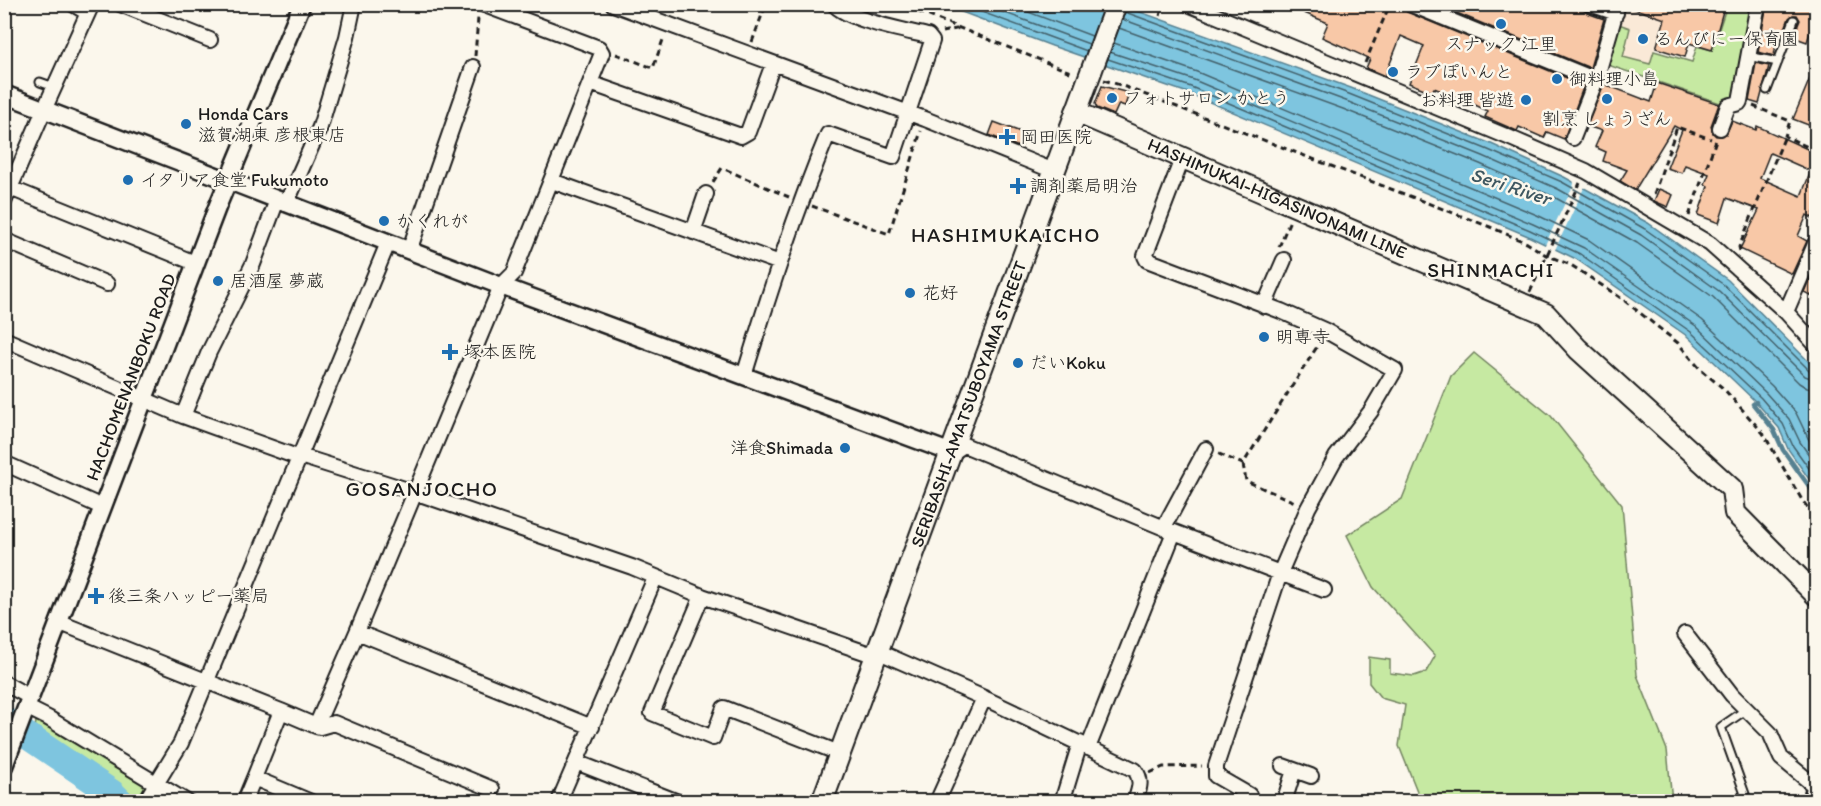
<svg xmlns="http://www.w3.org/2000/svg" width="1821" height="806" viewBox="0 0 1821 806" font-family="Itim,'Klee One',sans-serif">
<rect width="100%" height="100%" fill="#fbf7ec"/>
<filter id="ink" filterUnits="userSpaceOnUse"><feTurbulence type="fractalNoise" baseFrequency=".0167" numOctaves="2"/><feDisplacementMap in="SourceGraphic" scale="12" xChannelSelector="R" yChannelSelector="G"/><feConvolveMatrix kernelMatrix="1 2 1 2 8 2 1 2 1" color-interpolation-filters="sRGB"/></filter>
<g filter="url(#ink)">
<path fill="#fae9d7" d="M1621 5H1669L1650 64 1622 57 1616 23Z"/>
<path fill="#c6e9a2" stroke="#71825f" stroke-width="1.5" d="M1727 5H1756L1737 100 1723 104 1605 64 1616 23 1630 28 1623 57 1650 64 1654 51 1692 62 1697 46 1712 50Z
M1474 353 1551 416 1622 505 1637 675 1667 750 1672 801H1421L1399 746 1405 705 1381 698 1369 683V657L1390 660V673L1414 676 1426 672 1435 656 1373 587 1347 535 1402 499 1451 376Z
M40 719 149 784 139 801 123 787 35 729 36 721Z"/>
<path fill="#7ec5df" stroke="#578191" stroke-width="1.5" d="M943 5H1121L1351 88 1489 143 1564 177 1648 223 1728 280 1816 369V489L1788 449 1779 428 1756 402 1687 336 1576 259 1528 236 1188 93 1052 46Z"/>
<path fill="#fbf7ec" d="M1573 179 1587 186 1584 188 1554 252 1544 247 1574 184Z"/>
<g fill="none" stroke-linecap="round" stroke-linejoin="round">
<path stroke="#43606a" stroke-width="1.5" d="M960 4 1087 51
M981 4 1089 44
M1007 4 1092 36
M1125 12 1349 94 1486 149 1562 182 1645 229 1724 285 1810 371 1816 372
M1122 19 1346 101 1483 156 1558 189 1641 235 1719 291 1805 376 1816 380
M1119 28 1343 109 1480 164 1554 197 1637 243 1713 297 1799 383 1807 388 1816 389
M1114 43 1197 72 1537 215 1589 240 1702 320 1772 386 1796 413 1808 438 1816 450
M1110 52 1194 80 1533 224 1584 248 1696 326 1766 393 1789 419 1800 442 1816 465
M1108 59 1191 87 1530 230 1580 254 1691 332 1761 398 1783 424 1793 446 1816 478"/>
<path stroke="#578191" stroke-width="4.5" d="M1756 402 1753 404 1774 430 1783 450 1816 496"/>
<path stroke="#7ec5df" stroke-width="27" d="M4 720 112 793 121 802"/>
</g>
<path fill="#f8c8a7" stroke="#1c1c1c" stroke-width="1.5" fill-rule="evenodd" d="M1283 4H1400L1407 12 1584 85 1564 139 1547 132 1544 138 1519 127 1517 131 1485 117 1488 111 1473 104 1434 88 1432 92 1409 83 1424 46 1401 36 1385 76 1366 68 1370 59 1322 37 1328 23Z
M1455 4H1576L1587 13 1604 19 1590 68 1452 11Z
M1630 4H1725L1712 50 1689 43 1685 57 1656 48 1665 19 1629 7Z
M1767 4H1816V14L1807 42 1793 37 1800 20 1797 15H1793L1789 18 1783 34 1778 32 1774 56 1758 52Z
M1756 63 1769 66 1759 104 1749 101Z
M1816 64V128L1793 119Z
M1657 83 1719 104 1711 126 1713 133 1716 136 1726 134 1732 121 1756 130 1757 126 1816 153V208L1812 218 1807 215 1798 236 1807 241 1792 274 1740 249 1759 210 1727 198 1719 223 1698 215 1708 186 1705 184 1709 174 1685 165 1682 173 1667 168 1682 130 1674 126 1635 190 1620 181 1627 170 1603 161 1606 152 1595 147 1602 131 1587 126 1604 84 1651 102ZM1770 153 1811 171 1801 196 1760 178Z
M1102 86 1129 93 1125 106 1119 104 1114 115 1097 108 1095 104Z
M994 122 1026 134 1021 148 989 135Z
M1659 189 1673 195 1668 207 1654 201Z
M1816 264V298L1804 292Z"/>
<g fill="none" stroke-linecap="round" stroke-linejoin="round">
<g stroke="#1c1c1c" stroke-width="11">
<path id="service" d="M1748 56 1778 62
M40 82 54 87
M1767 90 1794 20
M1734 802 1745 794 1721 727 1747 709"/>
</g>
<g stroke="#1c1c1c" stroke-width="18">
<path id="minor" d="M73 4 88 13
M120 4 210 40
M482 4 599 48 602 53 514 273 501 286 357 632 316 726 320 727 334 723 492 789
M613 4 925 119 1054 171
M1188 4 1508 137 1586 171 1710 244 1786 312 1816 345
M1410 4 1596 80
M1590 4 1616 13
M590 83 741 136 748 132 773 64
M1720 128 1728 106 1739 103 1740 101 1758 4
M1573 138 1596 80 1618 4
M1182 159 1145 256 1147 260 1281 311 1326 331 1395 370 1371 411 1336 457 1308 508 1280 573 1216 766V776L1249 795 1252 802
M552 181 780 263
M10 188 195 263
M4 202 44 110 92 4
M286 204 320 127 347 37 354 4
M693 232 706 194
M4 240 107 284
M409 251 473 67
M1264 306 1284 260
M1786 312 1816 242
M4 339 183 416 300 458
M744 376C769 294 795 213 828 134L893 157 932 41 928 36C907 31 847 20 834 4
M183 416 209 352 253 264 277 200
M952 453 964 445 1174 532 1324 590
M300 456 414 492 632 567 702 596 867 653 877 651 984 698 1135 770C1143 781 1139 789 1135 802
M4 463 102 507
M1164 527 1206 449
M702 596 652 713 713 738 724 708 839 753
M58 622 281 711 254 778
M357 632 592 727
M1685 634 1732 695 1770 733 1781 758 1816 787
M4 683 30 697
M26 707 48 718 187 802
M281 711 316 726
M1088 748 1174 532
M576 762 678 802
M1283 766 1311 776
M560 799 655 578
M145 802 181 743 388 243
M244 802 254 778 311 802
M937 802 984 698
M1062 802 1080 743
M1284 802 1294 770"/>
</g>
<g stroke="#1c1c1c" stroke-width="21">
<path id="tertiary" d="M4 94 501 286 952 453
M4 766 218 205 302 4
M1811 802 1816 785"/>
</g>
<g stroke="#1c1c1c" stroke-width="24">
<g id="secondary">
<path id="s1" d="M1076 112 1546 314 1578 349 1732 489 1735 513 1816 595"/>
<path id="s2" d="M822 802 1116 4"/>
</g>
</g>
<path stroke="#1c1c1c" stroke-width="3" stroke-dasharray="6 4.5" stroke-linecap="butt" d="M899 4 1073 73
M1160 16 1163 5 1162 4
M942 32 961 28
M752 42 766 4
M616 54 653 68 664 37
M475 56 478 18
M1365 63 1390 4
M1104 80 1120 85 1490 227 1527 243 1546 255 1571 265 1621 298 1678 343 1701 370 1724 389 1763 433 1802 500 1816 519
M1753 106 1790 121 1785 136 1816 151
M713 182 722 168 789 197
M1654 194 1677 127 1711 139
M812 206 889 234 921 131
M1689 216 1716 140
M1279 247 1290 220
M1740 251 1739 247 1785 136
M1530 292 1580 183
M1219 454 1243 464 1320 342
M1243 464 1246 481 1297 503
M1150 773 1163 767 1202 766"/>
<use href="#service" stroke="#fbf7ec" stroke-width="7"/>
<use href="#minor" stroke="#fbf7ec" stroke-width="14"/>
<use href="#tertiary" stroke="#fbf7ec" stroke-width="16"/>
<use href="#secondary" stroke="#fbf7ec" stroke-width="20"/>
</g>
</g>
<g fill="#1f6fb2" stroke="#fbf7ec" stroke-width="2">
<circle cx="1501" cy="24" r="6"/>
<circle cx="1643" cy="39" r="6"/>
<circle cx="1393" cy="72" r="6"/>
<circle cx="1557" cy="79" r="6"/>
<circle cx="1112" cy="98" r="6"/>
<circle cx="1607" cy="99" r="6"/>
<circle cx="1526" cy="100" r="6"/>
<circle cx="186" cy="124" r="6"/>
<path d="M1004 128h6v6h6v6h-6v6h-6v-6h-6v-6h6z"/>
<circle cx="128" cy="180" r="6"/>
<path d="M1015 177h6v6h6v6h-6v6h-6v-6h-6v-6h6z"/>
<circle cx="384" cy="221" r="6"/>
<circle cx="218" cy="281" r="6"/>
<circle cx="910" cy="293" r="6"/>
<circle cx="1264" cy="337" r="6"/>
<path d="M447 343h6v6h6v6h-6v6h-6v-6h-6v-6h6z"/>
<circle cx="1018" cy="363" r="6"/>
<circle cx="845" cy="448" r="6"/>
<path d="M93 587h6v6h6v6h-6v6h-6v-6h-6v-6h6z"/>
</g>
<g text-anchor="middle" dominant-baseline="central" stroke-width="5" stroke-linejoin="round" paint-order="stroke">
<g font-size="18" fill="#1c1c1c" stroke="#fbf7ec" text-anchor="start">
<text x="1655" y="39">るんびにー保育園</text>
<text x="1501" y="44" text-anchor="middle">スナック 江里</text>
<text x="1405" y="72">ラブぽいんと</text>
<text x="1569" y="79">御料理小島</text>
<text x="1124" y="98">フォトサロン かとう</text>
<text x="1514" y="100" text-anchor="end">お料理 皆遊</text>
<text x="198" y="114">Honda Cars<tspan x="198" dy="21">滋賀湖東 彦根東店</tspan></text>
<text x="1607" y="119" text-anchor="middle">割烹 しょうざん</text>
<text x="1020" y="137">岡田医院</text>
<text x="140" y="180">イタリア食堂 Fukumoto</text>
<text x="1030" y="186">調剤薬局明治</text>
<text x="396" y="221">かくれが</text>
<text x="230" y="281">居酒屋 夢蔵</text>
<text x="922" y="293">花好</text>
<text x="1276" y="337">明専寺</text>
<text x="464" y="352">塚本医院</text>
<text x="1030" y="363">だいKoku</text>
<text x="833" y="448" text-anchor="end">洋食Shimada</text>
<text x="108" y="596">後三条ハッピー薬局</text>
</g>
<g font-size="18" fill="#1c1c1c" stroke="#fbf7ec">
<text stroke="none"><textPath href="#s1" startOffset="219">HASHIMUKAI-HIGASINONAMI LINE</textPath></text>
<text transform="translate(131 377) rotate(-69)">HACHOMENANBOKU ROAD</text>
<text stroke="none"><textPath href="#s2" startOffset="424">SERIBASHI-AMATSUBOYAMA STREET</textPath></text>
</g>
<g font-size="20" font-style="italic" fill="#3e5760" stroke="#fbf7ec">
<text transform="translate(1511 186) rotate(18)">Seri River</text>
</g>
<g font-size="21" letter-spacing="1.5" fill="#1c1c1c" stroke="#fbf7ec">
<text x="1006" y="234">HASHIMUKAICHO</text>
<text x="1491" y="269">SHINMACHI</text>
<text x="422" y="488">GOSANJOCHO</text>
</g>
</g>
<rect width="1821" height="806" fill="none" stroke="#fbf7ec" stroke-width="24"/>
<rect x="12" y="12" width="1797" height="782" fill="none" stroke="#1c1c1c" stroke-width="2" filter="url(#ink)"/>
</svg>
